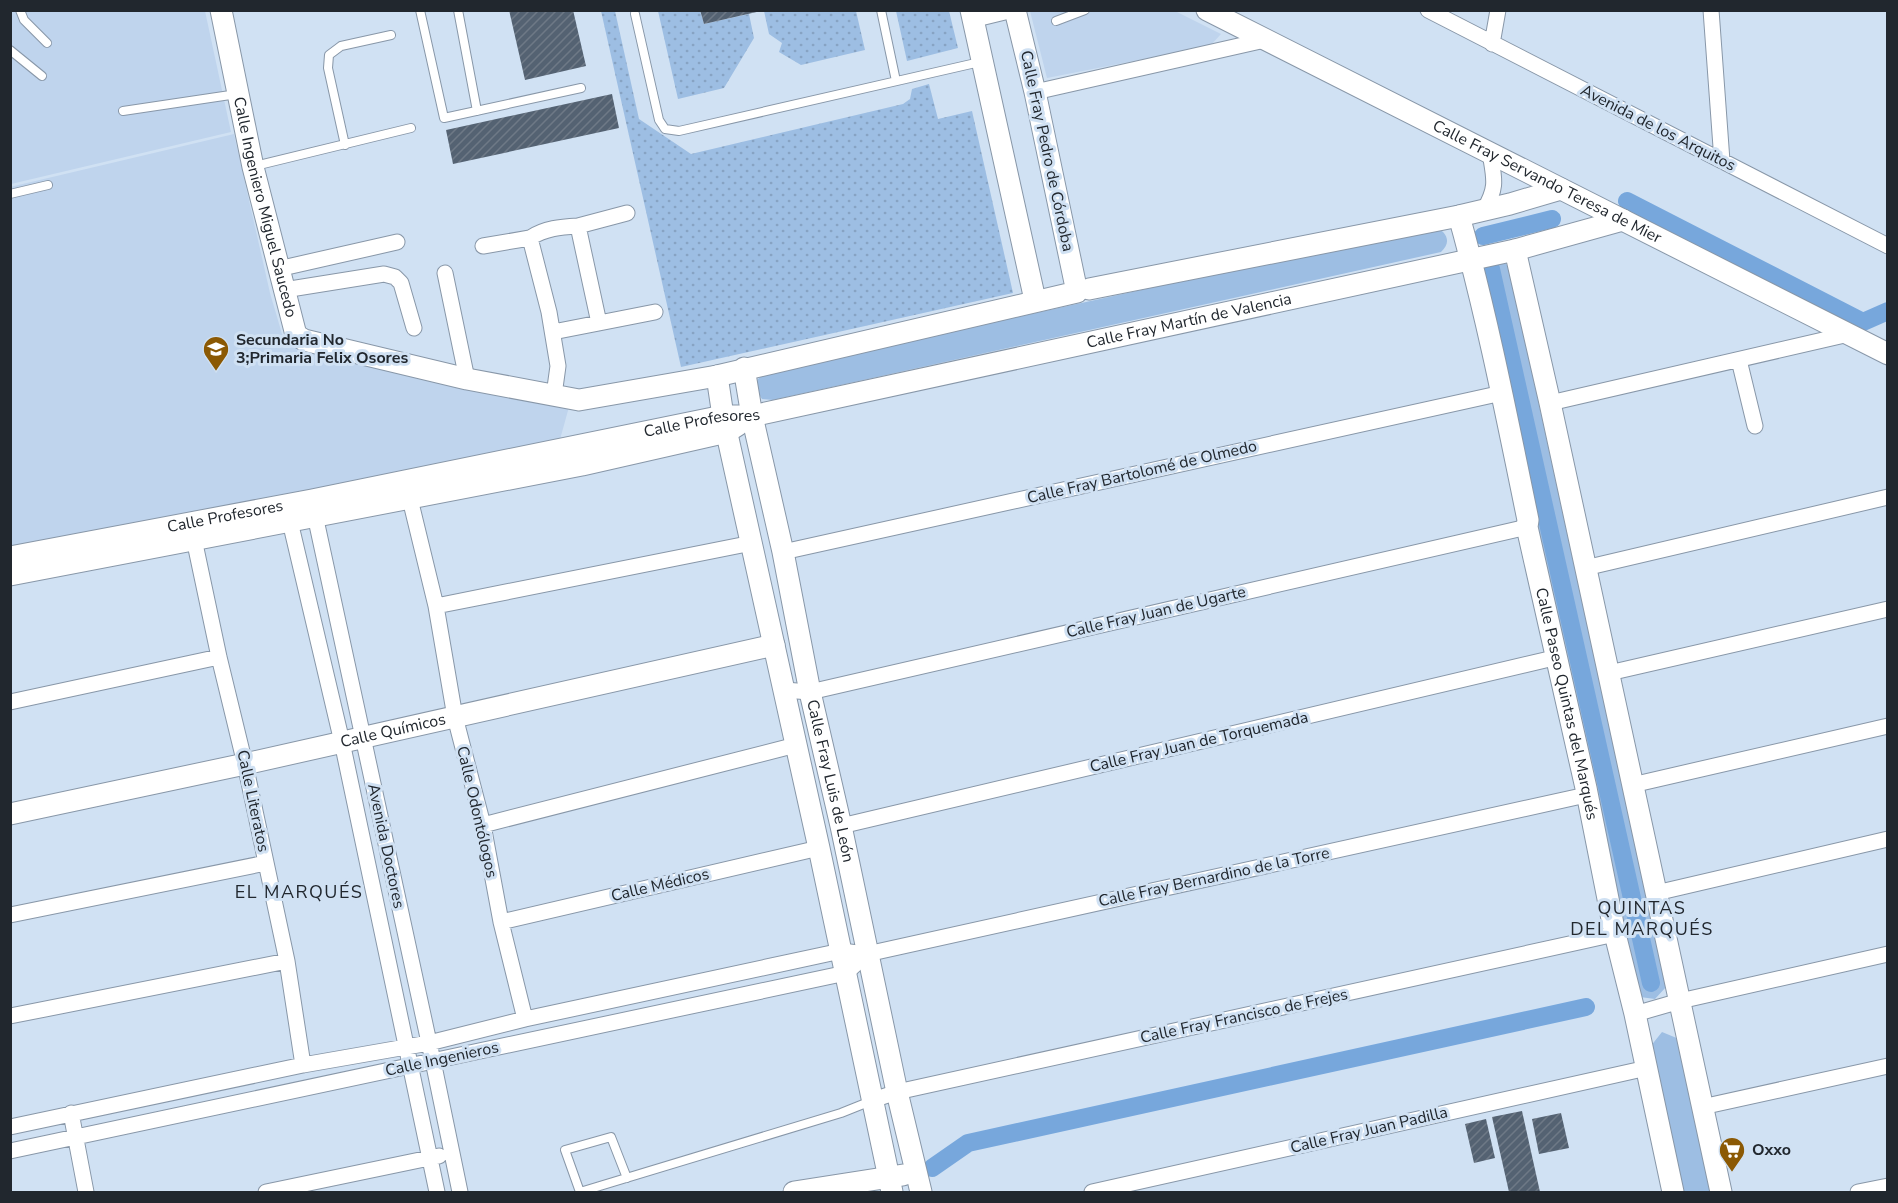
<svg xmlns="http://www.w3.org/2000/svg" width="1898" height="1203" viewBox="0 0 1898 1203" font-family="'Nunito Sans',sans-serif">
<defs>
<pattern id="grass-dots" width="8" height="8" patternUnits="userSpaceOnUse" patternTransform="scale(1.5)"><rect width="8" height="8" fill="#9dbee3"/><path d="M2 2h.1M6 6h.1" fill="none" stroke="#87a3c3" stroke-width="1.8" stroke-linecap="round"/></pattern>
<pattern id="building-hatch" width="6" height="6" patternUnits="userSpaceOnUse" patternTransform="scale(1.5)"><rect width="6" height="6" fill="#546272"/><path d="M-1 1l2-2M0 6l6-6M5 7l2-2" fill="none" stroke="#6e7986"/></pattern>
</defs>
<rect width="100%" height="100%" fill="#d0e1f3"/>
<path fill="#bfd4ed" d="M10 11H205L231 132 11 184Z
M1030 11H1175L1221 34 1210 46 1047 78Z
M234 134 270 293 282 334 290 342 569 407 559 443 11 553 10 187Z"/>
<path fill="url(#grass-dots)" d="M601 11H615L639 119 691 154 903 104 910 99 912 89 929 84 938 119 972 111 1013 293 681 367Z
M658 11H700L704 24 749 14 754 38 724 88 678 99Z
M764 11H856L865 50 801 65 779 52 782 43 769 34Z
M896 11H949L958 48 907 61Z"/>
<path fill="#9dbee3" d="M1434 226C1447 232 1452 242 1441 252L773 400 762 399 754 387 758 379 766 372Z
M1500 258 1509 267 1666 987 1655 999 1640 997 1479 273 1480 261Z
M1662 1032 1679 1039 1713 1192H1681L1650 1047Z"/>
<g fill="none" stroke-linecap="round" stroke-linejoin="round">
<path stroke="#77a7dc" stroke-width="18" d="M1627 201 1863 322 1888 311
M1483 236 1552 219
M1491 269 1651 983
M932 1168 968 1143 1586 1007"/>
</g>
<path fill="url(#building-hatch)" d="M509 10H573L586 66 525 80Z
M700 10H760L761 11 704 24Z
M612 94 619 128 453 164 446 130Z
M1522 1111 1540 1192H1509L1492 1117Z
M1561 1113 1569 1148 1539 1154 1532 1119Z
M1486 1119 1495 1158 1474 1163 1465 1124Z"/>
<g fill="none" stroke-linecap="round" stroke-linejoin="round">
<g stroke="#8897a8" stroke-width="10">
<path id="lane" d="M20 10 24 20 47 43
M420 10 444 118 581 88
M458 10 477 111
M881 10 896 81
M635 14 659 120 665 129 679 131 980 62
M1056 21 1085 10
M10 50 42 76
M123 111 237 94
M345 145 328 68 329 55 341 46 391 35
M255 166 411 128
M10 194 48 185
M580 1192 841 1113 871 1101
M580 1192 565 1150 611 1137 627 1178"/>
</g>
<g stroke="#8897a8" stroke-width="17">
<path id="street" d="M1428 10 1888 246
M1711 10 1722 161
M972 20 1013 10
M1492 44 1498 10
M1035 92 1265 40
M1484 210C1498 187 1494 178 1490 153
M578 226 627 213
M483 246 530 238
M278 269 397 242
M445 273 467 379
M284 290 384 274 395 277 401 283 414 328
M599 323 655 312
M553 332 599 323 578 226C561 227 545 228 530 238L549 312 558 366 554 395
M1739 360 1755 426
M1550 403 1849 334
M410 499 436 606 455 717 483 825 501 922 525 1019
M313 506 433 1061 460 1192
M288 513 342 742 437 1192
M194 539 219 657 245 764 287 961 303 1065
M783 552 1502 393
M1585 568 1888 497
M436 606 752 543
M1609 673 1888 609
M784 690 810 692 1527 527
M10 702 219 657
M1632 785 1888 726
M483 825 796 745
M841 826 1558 657
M1656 893 1888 839
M10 915 266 863
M501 922 819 848
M1635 1014 1680 1001 1888 954
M10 1016 287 961
M873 1100 897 1092 1615 934
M1702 1107 1888 1066
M71 1113 86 1192
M10 1127 303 1065 429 1043 525 1019 841 951 867 954 1586 795
M10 1151 846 973 867 954
M266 1192 439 1156
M1092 1192 1647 1068
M1858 1192 1888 1186"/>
</g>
<g stroke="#8897a8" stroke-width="23">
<g id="secondary">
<path id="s1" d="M221 10 253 167 296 335 304 340 467 379 579 400 717 376 1077 292 1035 92 1015 10"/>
<path d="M971 10 1035 300"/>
<path id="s2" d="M1207 10 1888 354"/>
<path id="s3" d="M1459 216C1487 316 1507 418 1528 520L1527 527 1586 788 1615 934 1635 1014 1673 1192"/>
<path d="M1515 250 1550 403 1721 1192"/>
<path d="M1089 289 1459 216 1510 204 1561 189"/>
<path id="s4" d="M744 368 752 416 783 552 810 692 841 826 897 1092 921 1192"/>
<path d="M717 376 723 416 819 848 892 1192"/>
<path id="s5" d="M10 557 312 500 723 416H752L1515 250 1623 220"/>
<path d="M10 575 582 465 727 432 738 425"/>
<path id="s6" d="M10 814 245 764 774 645"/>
<path d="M794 1192 903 1175"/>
</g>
</g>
<use href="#lane" stroke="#fff" stroke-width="8"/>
<use href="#street" stroke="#fff" stroke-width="15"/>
<use href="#secondary" stroke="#fff" stroke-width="21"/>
</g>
<defs>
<g id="school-pin" transform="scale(1.35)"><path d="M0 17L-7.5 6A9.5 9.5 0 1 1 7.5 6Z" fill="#8b5904" stroke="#d0e1f3"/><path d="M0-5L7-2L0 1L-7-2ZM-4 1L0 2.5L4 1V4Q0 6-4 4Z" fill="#fff"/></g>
<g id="supermarket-pin" transform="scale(1.35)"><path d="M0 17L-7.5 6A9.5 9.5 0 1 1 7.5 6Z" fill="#8b5904" stroke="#d0e1f3"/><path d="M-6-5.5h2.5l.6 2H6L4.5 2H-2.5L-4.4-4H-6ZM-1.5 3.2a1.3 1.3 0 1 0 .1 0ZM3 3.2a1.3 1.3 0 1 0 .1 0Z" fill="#fff"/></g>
</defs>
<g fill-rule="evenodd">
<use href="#school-pin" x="216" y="349"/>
<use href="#supermarket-pin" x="1732" y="1150"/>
</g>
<g text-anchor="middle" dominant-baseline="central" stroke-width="6" stroke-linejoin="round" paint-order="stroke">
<g font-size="16" fill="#21272e" stroke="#d0e1f3">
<text transform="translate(1658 128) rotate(27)">Avenida de los Arquitos</text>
<text transform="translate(1047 151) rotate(78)">Calle Fray Pedro de Córdoba</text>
<text stroke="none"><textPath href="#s2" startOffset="381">Calle Fray Servando Teresa de Mier</textPath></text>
<text stroke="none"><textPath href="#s1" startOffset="202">Calle Ingeniero Miguel Saucedo</textPath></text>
<text stroke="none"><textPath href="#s5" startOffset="1203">Calle Fray Martín de Valencia</textPath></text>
<text stroke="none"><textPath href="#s5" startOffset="705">Calle Profesores</textPath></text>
<text transform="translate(1142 472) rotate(-13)">Calle Fray Bartolomé de Olmedo</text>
<text stroke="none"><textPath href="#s5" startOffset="219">Calle Profesores</textPath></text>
<text transform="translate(1156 612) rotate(-13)">Calle Fray Juan de Ugarte</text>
<text stroke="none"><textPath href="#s3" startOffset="500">Calle Paseo Quintas del Marqués</textPath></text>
<text stroke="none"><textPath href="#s6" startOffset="392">Calle Químicos</textPath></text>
<text transform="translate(1199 742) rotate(-13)">Calle Fray Juan de Torquemada</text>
<text stroke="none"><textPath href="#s4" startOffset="422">Calle Fray Luis de León</textPath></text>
<text transform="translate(253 801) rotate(78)">Calle Literatos</text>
<text transform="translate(477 812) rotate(77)">Calle Odontólogos</text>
<text transform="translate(386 846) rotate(78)">Avenida Doctores</text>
<text transform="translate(1214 877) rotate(-12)">Calle Fray Bernardino de la Torre</text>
<text transform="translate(660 885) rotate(-13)">Calle Médicos</text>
<text transform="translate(1244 1016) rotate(-12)">Calle Fray Francisco de Frejes</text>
<text transform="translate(442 1059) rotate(-12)">Calle Ingenieros</text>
<text transform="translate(1369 1130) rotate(-13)">Calle Fray Juan Padilla</text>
</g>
<g font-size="16" font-weight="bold" fill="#21272e" stroke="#d0e1f3" text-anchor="start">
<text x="236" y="340">Secundaria No<tspan x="236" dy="18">3;Primaria Felix Osores</tspan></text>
<text x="1752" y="1150">Oxxo</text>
</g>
<g font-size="18" letter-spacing="1.5" fill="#21272e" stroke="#d0e1f3">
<text x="299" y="892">EL MARQUÉS</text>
<text x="1642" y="908">QUINTAS<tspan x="1642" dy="21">DEL MARQUÉS</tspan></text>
</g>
</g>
<rect width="1898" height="1203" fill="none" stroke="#21272e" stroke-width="24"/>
</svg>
